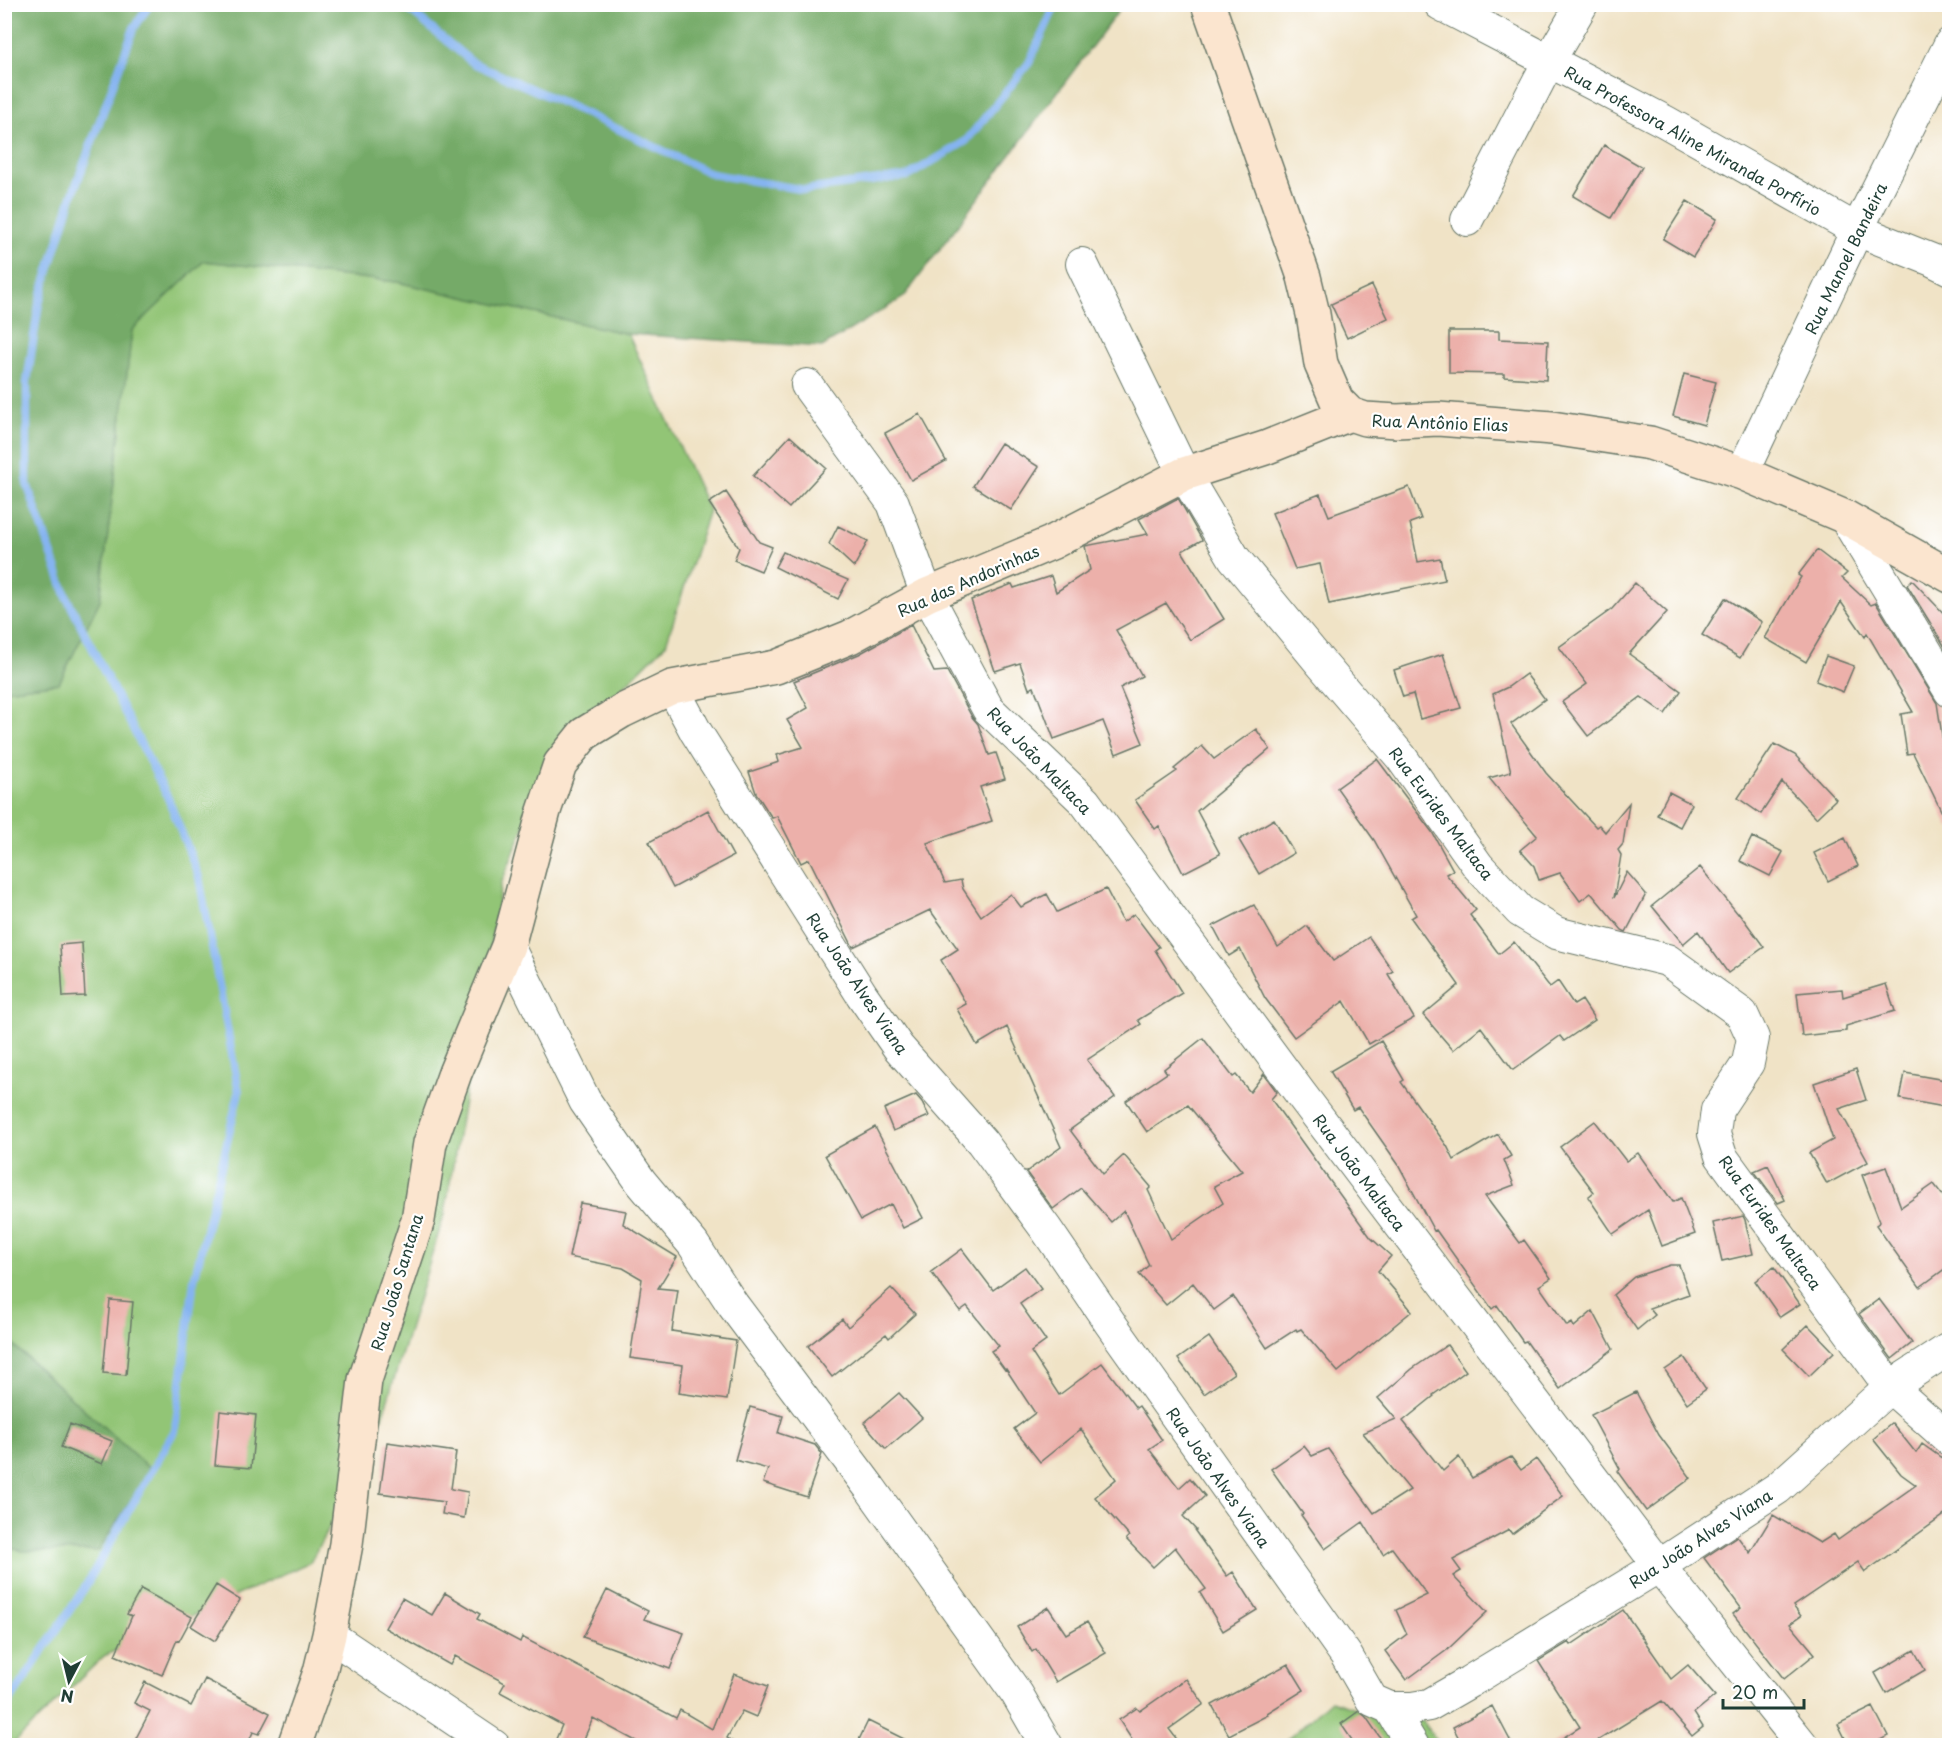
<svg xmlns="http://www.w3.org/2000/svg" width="1954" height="1750" viewBox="0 0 1954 1750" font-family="'Playpen Sans',sans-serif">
<rect width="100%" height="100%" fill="#fff"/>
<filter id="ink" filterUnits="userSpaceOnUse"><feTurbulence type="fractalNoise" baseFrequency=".0167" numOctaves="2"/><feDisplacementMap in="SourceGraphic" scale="12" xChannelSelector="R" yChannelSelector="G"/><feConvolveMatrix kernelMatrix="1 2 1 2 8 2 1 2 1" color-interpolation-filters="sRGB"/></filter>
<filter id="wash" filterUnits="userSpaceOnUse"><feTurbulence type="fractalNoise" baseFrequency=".008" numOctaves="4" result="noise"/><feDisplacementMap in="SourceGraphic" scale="24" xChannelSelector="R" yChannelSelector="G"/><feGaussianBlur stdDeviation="1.35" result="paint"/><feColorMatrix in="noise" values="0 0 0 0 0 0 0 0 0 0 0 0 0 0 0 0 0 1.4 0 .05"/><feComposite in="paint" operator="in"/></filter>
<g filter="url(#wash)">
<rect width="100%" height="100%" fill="#f0e3c6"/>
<path fill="#92c576" stroke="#588155" stroke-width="1.5" d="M204 261 397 282 628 334 709 510 666 644 552 758 501 884 445 1212 372 1451 310 1562 104 1656 11 1746 4 1745 5 1546 23 1551 150 1470 5 1337 4 690 59 683 100 600 132 330Z
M1331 1700 1367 1712 1414 1710 1440 1745 1280 1746Z"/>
<path fill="#75aa67" stroke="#4a744e" stroke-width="1.5" d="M4 5 5 4 1123 5 904 297 822 347 628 334 397 282 204 261 132 330 100 600 59 683 5 690Z
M4 1337 151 1470 98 1551H23L5 1546Z"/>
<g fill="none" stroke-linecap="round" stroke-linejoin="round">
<path stroke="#85b4f0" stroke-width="8" d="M402 4 473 63 561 102 712 174 805 190 908 176 966 141 1029 63 1056 4
M4 1710 85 1587 175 1430 194 1280 239 1092 199 877 168 798 67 598 27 484V382L39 303 72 196 134 28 150 4"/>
</g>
<g id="blocks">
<path fill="#ecb0aa" d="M1604 145 1642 167 1611 218 1573 196Z
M1687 201 1717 219 1693 257 1663 239Z
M1372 285 1388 318 1347 338 1331 304Z
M1449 331H1499V339L1548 341 1546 380 1504 377V374L1449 373Z
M1684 374 1716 382 1704 425 1673 416Z
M920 414 946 461 911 480 885 433Z
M790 436 826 468 789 508 753 476Z
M1001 443 1039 467 1011 510 973 486Z
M1409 487 1421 519 1410 523 1418 562 1440 558 1445 580 1329 604 1320 564 1295 569 1272 513 1320 494 1329 516Z
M726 492 759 542 772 547 761 571 734 560 739 548 709 503Z
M1178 498 1202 540 1182 551 1224 619 1190 640 1166 603 1116 630 1142 676 1120 688 1143 743 1116 754 1103 721 1054 739 1034 687 1029 689 1020 663 995 671 971 600 1012 584 1014 588 1051 576 1056 592 1090 570 1085 546 1148 534 1139 519Z
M838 526 868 541 854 567 829 544Z
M1817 550 1847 573 1842 578 1871 605 1876 603 1937 703 1946 761 1950 759V829L1913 753 1907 754 1901 714 1913 712 1867 633 1865 637 1841 602 1806 662 1765 638 1801 577 1798 575Z
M783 552 848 580 838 599 775 567Z
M1912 580 1950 620V655L1907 585Z
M1635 583 1667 612 1629 654 1681 691 1665 714 1641 697 1588 736 1562 702 1587 684 1559 647 1612 609Z
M1725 598 1762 622 1740 658 1702 635Z
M911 625 934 672 947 671 972 717 978 724 989 755 996 753 1005 779 980 787 992 821 927 843 945 883 961 880 963 889 981 916 1011 894 1021 907 1047 894 1057 912 1106 889 1123 922 1134 914 1159 947 1155 950 1182 993 1138 1020 1141 1024 1087 1060 1115 1097 1070 1130 1103 1174 1124 1155 1151 1187 1148 1190 1171 1239 1223 1203 1214 1186 1242 1171 1188 1105 1147 1132 1126 1101 1167 1073 1164 1069 1203 1038 1233 1077 1236 1075 1250 1092 1264 1074 1277 1092 1271 1099 1371 1238 1391 1256 1378 1271 1412 1311 1338 1372 1301 1329 1297 1331 1296 1329 1267 1348 1233 1296 1214 1310 1193 1283 1166 1305 1139 1274 1149 1265 1124 1211 1111 1222 1081 1188 1053 1209 1026 1172 1061 1147 1007 1027 977 1045 957 1009 966 1004 941 960 958 949 930 910 853 947 809 859 801 863 777 816 772 818 756 793 749 772 779 762 777 755 803 747 787 720 808 708 794 681 859 654Z
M1443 654 1461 708 1420 719 1413 694 1403 697 1394 670Z
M1826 656 1854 666 1843 692 1816 681Z
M1526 674 1545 699 1511 724 1546 773 1596 827 1599 825 1605 832 1629 803 1623 844 1618 850 1621 855 1614 898 1627 872 1646 894 1626 932 1622 930 1591 893 1580 901 1560 873 1539 880 1534 866 1520 850 1537 836 1489 778 1511 772 1493 694 1508 687Z
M1256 729 1270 749 1197 811 1220 854 1183 873 1159 826 1155 829 1135 800 1177 771 1174 769 1202 746 1214 759Z
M1774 744 1795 755 1836 799 1816 818 1782 782 1761 814 1738 798Z
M1377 759 1432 832 1453 870 1446 874 1476 910 1470 915 1499 954 1514 942 1550 987 1558 981 1574 1005 1582 1000 1595 1020 1564 1041 1560 1036 1513 1070 1481 1027 1453 1050 1423 1015 1459 985 1411 918 1416 915 1374 840 1337 788Z
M1669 792 1692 804 1680 827 1657 815Z
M708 810 733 856 673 888 649 842Z
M1274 819 1294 853 1259 874 1239 840Z
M1752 837 1783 852 1770 876 1740 861Z
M1845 838 1858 866 1828 881 1814 853Z
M1700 867 1738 914 1739 913 1764 947 1728 973 1698 931 1683 944 1652 906Z
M1254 905 1278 947 1307 926 1333 961 1369 937 1393 971 1388 974 1414 1018 1369 1044 1344 1001 1294 1037 1265 998 1240 949 1229 956 1213 926Z
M82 943 85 996 63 997 60 945Z
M1886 984 1895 1011 1846 1026V1031L1802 1036 1797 993 1842 989 1843 997Z
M1381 1041 1404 1080 1401 1082 1447 1146 1454 1160 1498 1134 1511 1156 1504 1160 1514 1185 1485 1196 1520 1243 1524 1240 1551 1278 1539 1286 1567 1326 1572 1323 1574 1327 1593 1311 1613 1349 1560 1389 1526 1341 1523 1342 1497 1305 1492 1309 1436 1230 1434 1231 1398 1164 1358 1107 1353 1110 1330 1071Z
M1856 1069 1866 1100 1839 1109 1868 1162 1827 1184 1809 1153 1833 1140 1814 1083Z
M1905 1073 1950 1081V1108L1900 1099Z
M916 1095 922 1102 929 1116 893 1131 884 1109Z
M1595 1121 1626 1161 1638 1153 1673 1202 1681 1198 1695 1234 1662 1246 1648 1210 1613 1234 1588 1197 1594 1192 1560 1147Z
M875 1127 923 1218 903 1228 891 1204 861 1220 825 1155Z
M1768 1165 1785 1200 1778 1203 1754 1171Z
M1886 1167 1901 1207 1934 1184 1950 1205V1265L1920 1287 1876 1225 1880 1222 1862 1175Z
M580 1203 626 1211 623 1224 677 1257 658 1288 678 1290 672 1331 736 1341 727 1400 679 1393 683 1365 630 1358 642 1279 623 1268 569 1257Z
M1743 1216 1745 1220 1753 1254 1722 1261 1713 1223Z
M962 1249 993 1290 1025 1267 1041 1289 1020 1304 1046 1341 1031 1352 1059 1395 1102 1363 1136 1408 1139 1406 1162 1440 1149 1449 1179 1488 1190 1478 1205 1496 1183 1516 1196 1530 1195 1531 1227 1576 1233 1572 1257 1610 1223 1631 1200 1593 1206 1589 1175 1547 1153 1567 1126 1539 1129 1536 1095 1497 1116 1479 1081 1429 1040 1462 1014 1429 1035 1413 1006 1369 1005 1370 991 1351 999 1346 967 1306 960 1311 931 1272Z
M1670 1265H1679L1689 1294 1649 1308 1655 1315 1637 1330 1613 1295 1634 1277Z
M1774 1267 1800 1304 1780 1317 1755 1281Z
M891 1288 915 1314 889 1338 886 1334 832 1377 808 1346 842 1319 848 1327Z
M1879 1299 1912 1343 1892 1359 1859 1314Z
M110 1300 133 1302 126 1375 103 1373Z
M1808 1325 1834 1352 1809 1376 1783 1349Z
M1209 1337 1234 1373 1204 1394 1178 1359Z
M1447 1345 1466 1371 1433 1395 1434 1396 1403 1421 1443 1471 1459 1457 1472 1478 1511 1457 1521 1470 1536 1459 1563 1496 1512 1534 1509 1530 1453 1560 1461 1571 1453 1576 1487 1612 1447 1650 1406 1680 1385 1651 1407 1634 1396 1610 1427 1595 1392 1548 1383 1554 1363 1522 1325 1549 1301 1515 1303 1514 1271 1469 1304 1446 1312 1456 1328 1449 1374 1513 1410 1490 1363 1433 1396 1419 1378 1398 1412 1369Z
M1684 1357 1706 1389 1687 1403 1665 1370Z
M1636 1392 1659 1435 1691 1478 1646 1511 1617 1471 1620 1469 1591 1415Z
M899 1393 922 1418 886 1449 864 1423Z
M750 1407 783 1416 778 1433 815 1445 822 1454 807 1497 763 1483 768 1469 735 1460Z
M220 1411 256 1415 251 1468 215 1465Z
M1892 1423 1916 1453 1922 1444 1950 1464V1511L1865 1572 1858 1562 1793 1606 1801 1616 1790 1624 1815 1654 1784 1679 1733 1614 1741 1608 1704 1558 1737 1536 1750 1553 1773 1515 1820 1543 1834 1534 1838 1540 1916 1485 1901 1474 1873 1439Z
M70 1424 112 1441 102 1464 61 1447Z
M387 1442 456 1452 451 1489 468 1492 464 1518 442 1514 444 1502 380 1493Z
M216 1585 240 1600 215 1641 191 1626Z
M141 1589 192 1617 179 1641 177 1640 162 1675 115 1655 132 1616 127 1614Z
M607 1590 648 1611 644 1619 684 1633 670 1669 583 1637Z
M445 1593 480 1614 477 1619 520 1642 522 1637 676 1718 680 1710 712 1729 734 1674 768 1686 756 1717 742 1711 727 1738 740 1746H645L593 1718 581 1746H553L562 1725 500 1692 505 1683 455 1656 450 1665 385 1628 402 1598 432 1615Z
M1048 1607 1066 1634 1087 1622 1106 1653 1056 1682 1036 1649 1032 1652 1017 1627Z
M1623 1610 1671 1679 1688 1665 1715 1696 1694 1713 1703 1727 1692 1736 1662 1701 1589 1746H1550L1580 1727 1538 1661 1569 1642 1571 1645Z
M1914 1650 1925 1670 1886 1693 1875 1673Z
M1288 1664 1304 1690 1267 1713 1268 1715 1229 1735 1212 1705Z
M205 1679 270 1713 259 1734 253 1732 247 1746H132L150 1711 134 1703 145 1682 191 1706Z
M1186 1679 1204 1704 1169 1729 1182 1746H1136L1119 1720 1137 1708 1140 1711Z
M1492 1706 1513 1746H1463L1453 1727Z
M1873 1707 1888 1736 1869 1746H1849L1838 1724Z
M1359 1711 1366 1717 1386 1746H1356L1341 1724Z
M868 1721 918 1746H856Z"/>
</g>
</g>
<g filter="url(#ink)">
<use href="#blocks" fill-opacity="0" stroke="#687767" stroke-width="1.5"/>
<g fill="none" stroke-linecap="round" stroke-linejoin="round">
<g stroke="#687767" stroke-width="34">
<path id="street" d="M1440 4 1666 122 1857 230 1932 260 1950 269
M1467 220 1549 61 1582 4
M1082 264 1184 474 1234 558 1319 661 1401 757 1478 866 1520 911 1556 933 1667 960 1742 1014 1753 1038 1748 1063 1717 1110 1714 1134 1721 1156 1890 1387 1950 1440
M807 385 893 503 927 595 988 709 1085 802 1300 1093 1659 1566 1803 1746
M1742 473 1857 230 1950 44
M1845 517 1950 691
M672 687 696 732 862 995 898 1047 982 1142 1046 1229 1110 1323 1346 1655 1372 1700 1390 1708H1412L1429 1705 1469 1682 1659 1566 1778 1488 1890 1387 1950 1348
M508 946 585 1101 641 1182 693 1244 733 1305 870 1488 1017 1694 1047 1746
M329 1635 494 1746
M1390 1708 1413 1746"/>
</g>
<g stroke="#687767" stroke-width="36">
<path id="secondary" d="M1208 4 1304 277 1313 314 1321 364 1337 401 1350 414 1365 419 1397 421 1438 419 1552 428 1650 443 1742 473 1845 517 1950 576
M294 1746 320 1672 329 1635 346 1544 365 1380 418 1220 430 1143 455 1073 508 946 544 811 560 764 584 734 622 711 672 687 776 667 850 637 927 595 1051 543 1184 474 1265 448 1350 414"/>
</g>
<use href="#street" stroke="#fff" stroke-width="32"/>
<use href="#secondary" stroke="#fbe5cf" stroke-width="33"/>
</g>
</g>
<g text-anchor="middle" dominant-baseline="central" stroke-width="4.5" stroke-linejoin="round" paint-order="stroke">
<g font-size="16" fill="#1f3d34" stroke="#fff">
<text transform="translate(1693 140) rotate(29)">Rua Professora Aline Miranda Porfírio</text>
<text transform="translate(1845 258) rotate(-64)">Rua Manoel Bandeira</text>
<text transform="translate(1440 422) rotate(2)">Rua Antônio Elias</text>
<text transform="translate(968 580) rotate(-24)">Rua das Andorinhas</text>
<text transform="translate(1040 760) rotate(46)">Rua João Maltaca</text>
<text transform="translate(1442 813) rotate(53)">Rua Eurides Maltaca</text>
<text transform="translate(858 983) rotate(56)">Rua João Alves Viana</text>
<text transform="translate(1360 1172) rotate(53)">Rua João Maltaca</text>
<text transform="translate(1771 1222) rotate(54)">Rua Eurides Maltaca</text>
<text transform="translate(396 1282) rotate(-73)">Rua João Santana</text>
<text transform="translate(1219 1477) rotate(55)">Rua João Alves Viana</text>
<text transform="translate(1700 1538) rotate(-33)">Rua João Alves Viana</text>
</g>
</g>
<rect width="1954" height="1750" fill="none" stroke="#fff" stroke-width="24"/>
<g transform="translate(69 1681) rotate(187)" stroke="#ffffff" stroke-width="4.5" paint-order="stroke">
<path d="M0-4.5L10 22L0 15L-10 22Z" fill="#1f3d34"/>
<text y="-9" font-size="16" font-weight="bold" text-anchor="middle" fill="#1f3d34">N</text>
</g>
<path d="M1723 1699v9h81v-9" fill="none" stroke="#1f3d34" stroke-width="3"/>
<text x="1732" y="1699" font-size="18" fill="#1f3d34" stroke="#ffffff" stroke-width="4.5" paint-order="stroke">20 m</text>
</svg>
